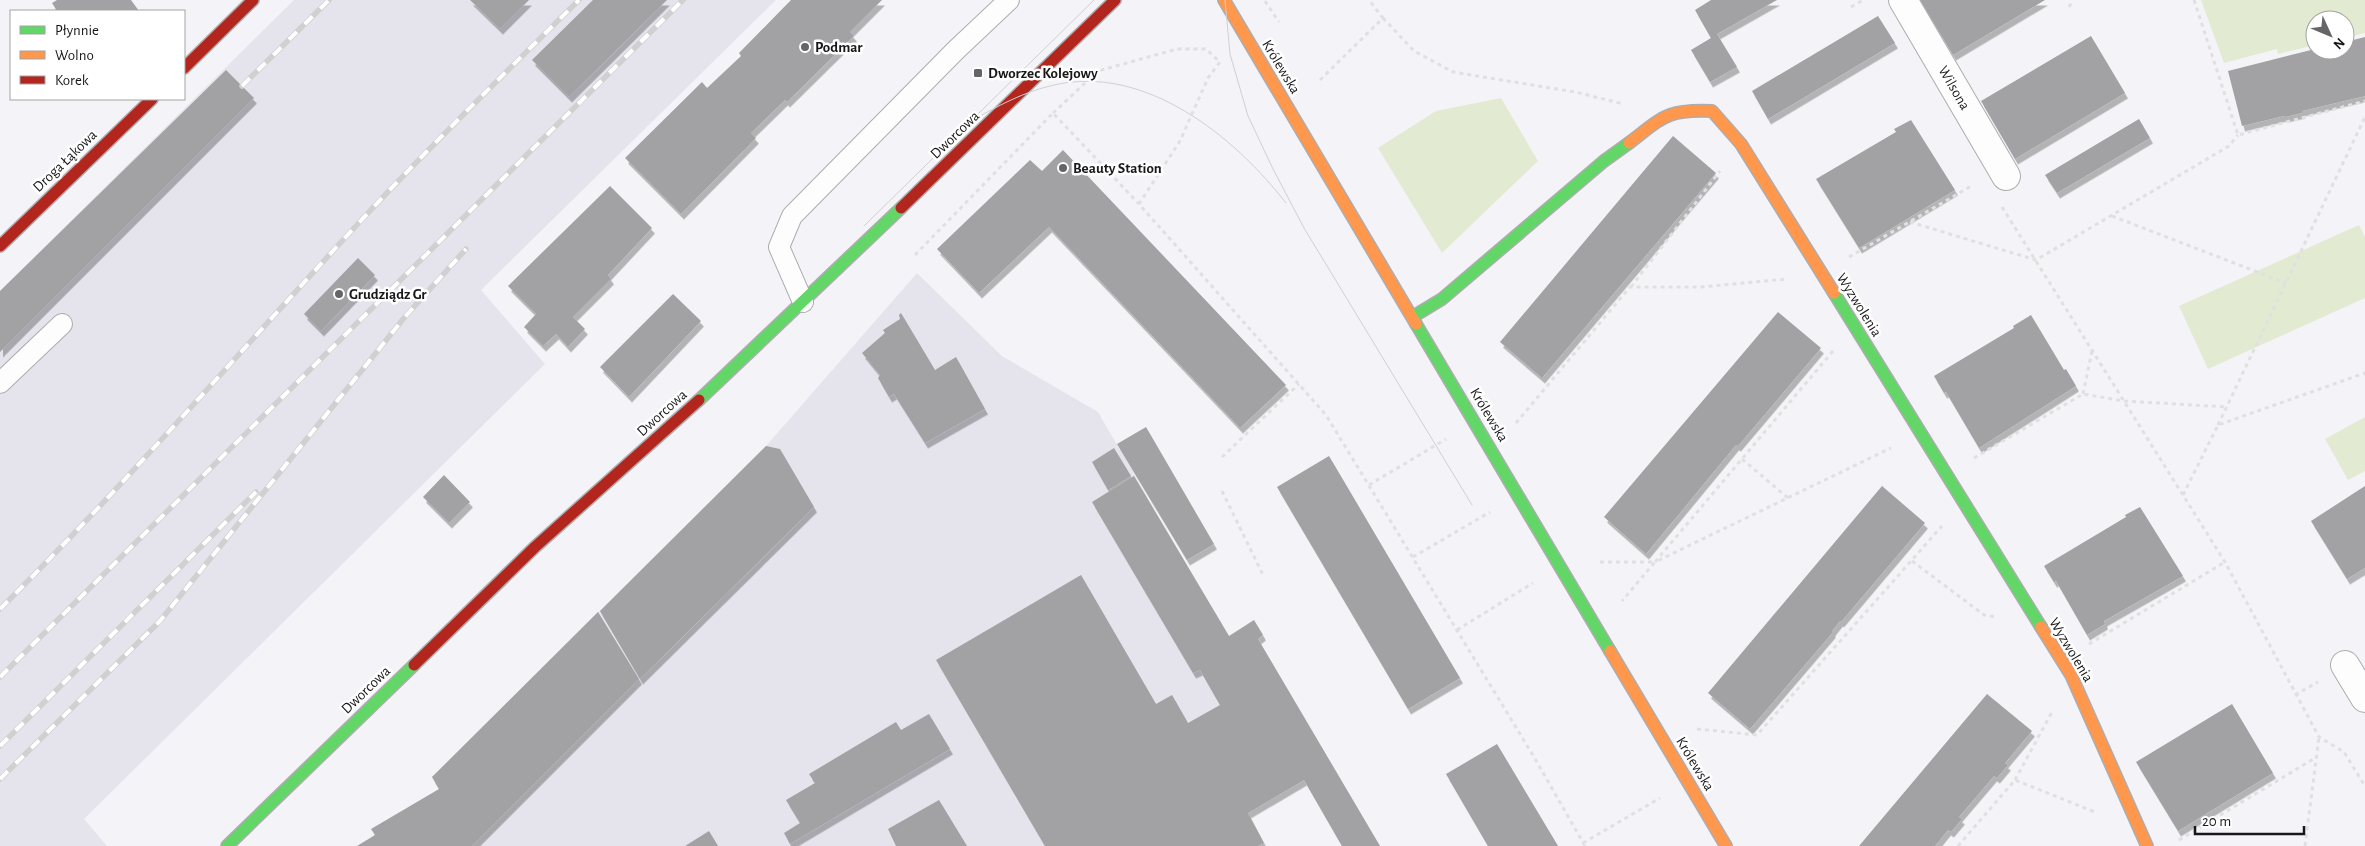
<svg xmlns="http://www.w3.org/2000/svg" width="2365" height="846" viewBox="0 0 2365 846" font-family="'Alegreya Sans',sans-serif">
<defs>
<filter id="shadow"><feDropShadow dx="3" dy="5.5" stdDeviation="0" flood-color="#0004"/></filter>
</defs>
<rect width="100%" height="100%" fill="#f4f4f8"/>
<path fill="#e5e4ed" d="M294 0H776L481 290 545 364 84 819 107 846H0V291Z
M917 273 1002 356 1098 412 1193 576 1304 780 1193 846H472L432 777 766 446Z"/>
<path fill="#e2ead2" d="M2201 0H2365V33L2345 38V20H2315V45L2278 54 2277 49 2224 63Z
M1501 98 1538 161 1442 253 1378 148 1436 111Z
M2359 225 2365 237V298L2208 369 2179 306Z
M2365 417V471L2348 480 2325 439Z"/>
<path fill="#a2a1a3" filter="url(#shadow)" d="M57 0H131L139 11H57L52 3Z
M470 0H529L500 29Z
M593 0H667L569 97 532 60Z
M791 0H882L850 32 854 36 787 102 785 100 751 133 756 138 681 214 625 158 702 82 707 88 741 56 739 53Z
M1711 0H1777L1717 34 1737 67 1710 82 1691 50 1711 38 1695 10Z
M1920 0H2045L1953 55Z
M1878 16 1895 43 1768 119 1752 91Z
M2091 36 2125 93 2015 159 1981 101Z
M2365 37V96L2302 111V113L2285 117 2284 116 2242 126 2228 71 2315 49 2345 50V42Z
M226 70 254 98 0 352V291Z
M2139 119 2150 138 2057 193 2045 175Z
M1911 120 1955 190 1859 248 1816 179 1896 132 1894 129Z
M1673 136 1716 173 1542 378 1500 342Z
M1063 150 1286 385 1240 428 1049 227 979 293 937 249 1030 160 1042 171Z
M610 186 652 228 608 275 611 279 573 317 585 329 568 347 556 334 543 346 524 327 536 314 508 286Z
M358 258 375 275 321 331 304 314Z
M673 294 701 321 629 397 600 367Z
M1778 312 1821 348 1738 446 1736 445 1646 554 1604 517Z
M901 313 935 370 956 357 985 409 925 443 894 394 889 397 878 378 880 375 862 353 885 333 883 330 900 319 899 315Z
M2031 315 2064 370 2066 369 2076 386 1979 448 1946 392 1944 393 1934 376 2014 328 2013 326Z
M1146 427 1214 544 1187 560 1117 444Z
M766 446 780 449 814 507 640 679 600 611Z
M1114 448 1131 476 1108 490 1092 462Z
M1329 456 1460 678 1408 709 1277 487Z
M444 475 470 502 449 523 423 497Z
M1134 476 1229 636 1254 620 1263 635 1258 639 1380 846H1342L1304 780 1248 813 1264 843 1258 846H1045L936 660 1081 575 1156 704 1172 695 1188 723 1220 705 1200 670 1193 673 1092 502Z
M1882 486 1925 523 1841 622 1840 621 1832 631 1833 632 1750 729 1708 693Z
M2365 486V568L2347 579 2311 521Z
M2140 507 2183 576 2104 621 2105 624 2087 635 2056 581 2054 582 2044 566 2126 517 2125 515Z
M598 612 639 679 472 846H357L375 835 371 829 439 789 432 777Z
M1987 694 2032 731 2005 763 2008 765 1997 778 1994 776 1959 817 1962 819 1951 832 1948 830 1935 846H1859Z
M2232 704 2273 773 2178 831 2136 762Z
M929 714 950 749 790 844 784 833 800 823 786 800 815 783 809 774 896 722 901 730Z
M1497 744 1558 846H1488L1446 774Z
M939 800 967 846H896L888 829Z
M709 831 718 846H685Z"/>
<g fill="none" stroke-linecap="round" stroke-linejoin="round">
<g stroke="#adadaf" stroke-width="22">
<path id="lane" d="M803 302 779 247 792 216 956 50 1009 0
M0 383 62 324"/>
</g>
<g stroke="#adadaf" stroke-width="30">
<path id="street" d="M1903 0 2006 176
M2345 665 2365 698"/>
</g>
<g stroke="#adadaf" stroke-width="14">
<path id="fast" d="M1834 293 2041 627
M1414 316 1442 299 1604 161 1629 143
M1416 324 1610 651
M699 400 901 208
M227 846 414 665"/>
</g>
<g stroke="#adadaf" stroke-width="14">
<path id="slow" d="M1224 0 1416 324
M1629 143C1663 117 1667 109 1712 111L1741 144 1834 293
M2041 627 2071 675 2147 846
M1610 651 1726 846"/>
</g>
<g stroke="#adadaf" stroke-width="14">
<path id="jam" d="M184 68 253 0
M901 208 1115 0
M0 246 152 99
M414 665 535 547 699 400"/>
</g>
<path stroke="#e0e0e1" stroke-width="3" stroke-dasharray="4 4" stroke-linecap="butt" d="M2194 0 2238 135 2365 101
M1265 1 1279 22
M1851 7 1863 0
M2069 7 2073 0
M1383 18 1414 51 1453 72 1575 92 1624 104
M1320 80 1383 18 1369 0
M1053 113 1098 71 1177 49H1206L1220 62 1208 78 1180 141 1139 204 1326 415 1534 757 1585 846
M2002 207 2225 562 2319 737 2344 752 2365 786
M2112 216 2286 283
M1910 222 2036 260 2229 146 2238 135
M915 255 1053 113 1139 204
M1849 257 1973 185
M1631 287 1720 171
M1833 351 1655 562 1891 448
M2083 394 2092 351
M1516 423 1630 287H1701L1787 279
M2218 425 2365 117
M1222 457 1299 384
M1974 458 2083 394 2124 401 2227 407
M1742 459 1788 498
M1369 485 1446 439
M1222 491 1264 577
M2183 495 2218 425 2365 373
M1413 557 1490 512
M1912 561 1984 615 1996 617
M1600 562H1655L1622 601
M1457 630 1533 583
M2089 644 2225 562
M2295 695 2318 682
M1697 729 1757 735 1942 526
M2015 780 2052 712
M2179 840 2315 758
M1583 843 1660 798
M1958 846 2015 780 2095 812
M2305 846 2319 737"/>
<use href="#lane" stroke="#fdfdfe" stroke-width="20"/>
<use href="#street" stroke="#fdfdfe" stroke-width="28"/>
<use href="#fast" stroke="#63d668" stroke-width="11"/>
<use href="#slow" stroke="#ff974d" stroke-width="11"/>
<use href="#jam" stroke="#b3261e" stroke-width="11"/>
<path stroke="#d0d0d1" stroke-width="1" d="M1225 0 1230 54 1248 116 1273 169 1304 228 1472 505
M971 121C998 106 1023 92 1054 85 1145 64 1234 136 1286 203
M864 226 1094 0"/>
<g stroke="#d0d0d1" stroke-width="5.5">
<path id="rail" d="M242 86 329 0
M0 609C128 482 245 345 368 213 436 140 508 70 579 0
M0 677 683 0
M0 746 256 492
M0 779 160 621 404 318 466 249"/>
</g>
<use href="#rail" stroke="#fff" stroke-width="4" stroke-dasharray="11" stroke-linecap="butt"/>
</g>
<g fill="#656568" stroke="#fff" stroke-width="2">
<circle cx="805" cy="47" r="5"/>
<rect x="973" y="68" width="10" height="10" rx="2.5"/>
<circle cx="1063" cy="168" r="5"/>
<circle cx="339" cy="294" r="5"/>
</g>
<g text-anchor="middle" dominant-baseline="central" stroke-width="5" stroke-linejoin="round" paint-order="stroke">
<g font-size="15" font-weight="bold" fill="#18181a" stroke="#fff" text-anchor="start">
<text x="815" y="47">Podmar</text>
<text x="988" y="73">Dworzec Kolejowy</text>
<text x="1073" y="168">Beauty Station</text>
<text x="349" y="294">Grudziądz Gr</text>
</g>
<g font-size="15" fill="#18181a" stroke="#fff">
<text transform="translate(1281 67) rotate(59)">Królewska</text>
<text transform="translate(1954 88) rotate(60)">Wilsona</text>
<text transform="translate(955 135) rotate(-44)">Dworcowa</text>
<text transform="translate(65 161) rotate(-44)">Droga Łąkowa</text>
<text transform="translate(1859 305) rotate(58)">Wyzwolenia</text>
<text transform="translate(662 413) rotate(-42)">Dworcowa</text>
<text transform="translate(1489 415) rotate(59)">Królewska</text>
<text transform="translate(2071 650) rotate(59)">Wyzwolenia</text>
<text transform="translate(366 690) rotate(-44)">Dworcowa</text>
<text transform="translate(1695 764) rotate(59)">Królewska</text>
</g>
</g>
<rect x="10" y="10" width="175" height="90" fill="#ffffff" stroke="#a3a3a3"/>
<rect x="20" y="26" width="25" height="8" fill="#63d668" stroke="#a3a3a3"/>
<text x="55" y="35" font-size="15" fill="#18181a">Płynnie</text>
<rect x="20" y="51" width="25" height="8" fill="#ff974d" stroke="#a3a3a3"/>
<text x="55" y="60" font-size="15" fill="#18181a">Wolno</text>
<rect x="20" y="76" width="25" height="8" fill="#b3261e" stroke="#a3a3a3"/>
<text x="55" y="85" font-size="15" fill="#18181a">Korek</text>
<g transform="translate(2330 35) rotate(134)"><circle r="24" fill="#ffffff" stroke="#a3a3a3"/>
<path d="M0-4L9 19L0 12L-9 19Z" fill="#656568"/>
<text y="-8" font-size="14" font-weight="bold" text-anchor="middle" fill="#18181a">N</text>
</g>
<path d="M2195 826v8h109v-8" fill="none" stroke="#18181a" stroke-width="2.5"/>
<text x="2202" y="826" font-size="15" fill="#18181a" stroke="#ffffff" stroke-width="4" paint-order="stroke">20 m</text>
</svg>
